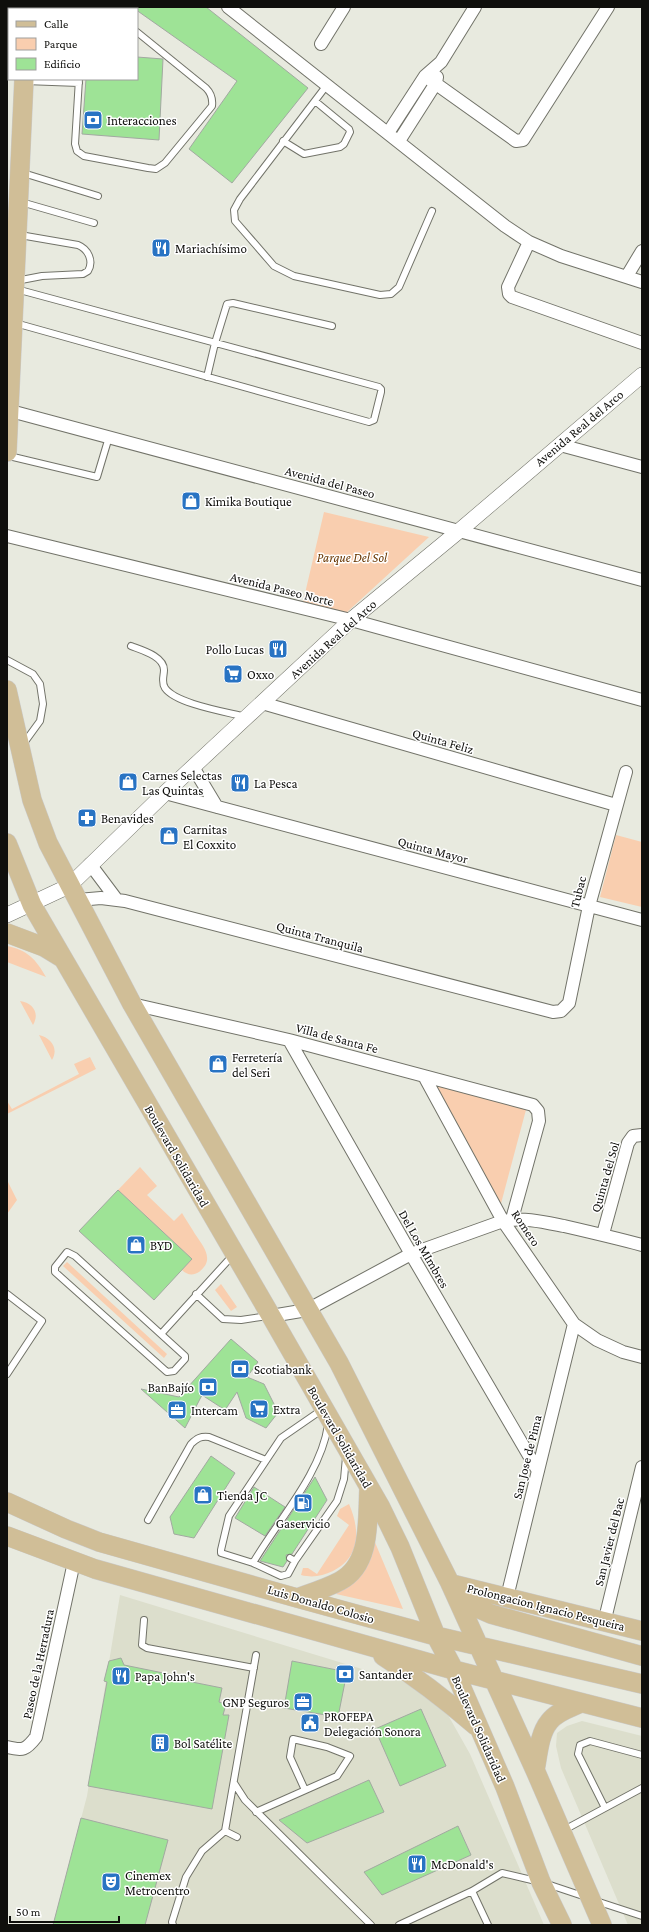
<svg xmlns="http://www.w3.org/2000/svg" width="649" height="1932" viewBox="0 0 649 1932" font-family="'Crimson Pro',serif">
<rect width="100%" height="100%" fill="#e8eadf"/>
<path fill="#dcdecc" d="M120 1595 411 1684 448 1715 470 1754 544 1925H53L87 1796Z
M582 1721 642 1736V1925H628L561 1768 556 1746 557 1733 567 1726Z"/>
<path fill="#f9ceaf" d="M324 512 429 537 346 613 303 602Z
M616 835 642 842V907L600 897Z
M7 946C27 950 36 959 46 977L7 962Z
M20 1001C33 1003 40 1013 33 1025Z
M39 1035C51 1038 59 1048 52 1060Z
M90 1057 96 1069 7 1114V1101L12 1109 79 1074 74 1064Z
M426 1077 527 1106 499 1211Z
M140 1167 157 1186 147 1195 174 1221 182 1213C186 1220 191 1227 195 1234 204 1247 215 1260 199 1272 193 1276 187 1275 182 1270L192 1259 118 1190Z
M7 1180 17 1200 7 1214Z
M67 1262 167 1354 164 1358 63 1266Z
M221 1284 237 1307 231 1311 215 1290Z
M349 1504C360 1529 361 1557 333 1571 322 1576 313 1578 301 1575L303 1568H308L317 1574 349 1525 337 1516 340 1509Z
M374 1540 403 1609 336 1594C360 1574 370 1575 374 1540Z"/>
<path fill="#9ee396" stroke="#a2a9a1" d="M132 7H206L308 88 232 183 189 149 237 81Z
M137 57 163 59 159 140 82 134 86 79H137Z
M118 1190 192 1259 154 1300 79 1231Z
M231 1339 258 1362 247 1377 264 1384 274 1404 277 1414 266 1428 246 1418 237 1392 225 1410 202 1395 185 1428 141 1389 179 1397Z
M211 1456 235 1473 194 1538 174 1534 170 1517Z
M315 1477 327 1500 292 1554 286 1555 287 1561 283 1567 260 1561Z
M254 1487 285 1507 265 1536 235 1518Z
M121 1658 124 1665 178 1676 177 1679 222 1688 219 1702 226 1704 223 1715H229L212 1809 88 1786 107 1682 104 1681 109 1661Z
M292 1661 347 1672 338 1717 284 1708Z
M421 1709 446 1766 400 1786 375 1729Z
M369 1780 384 1812 307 1843 279 1820Z
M81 1818 168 1840 145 1925H53Z
M458 1826 471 1855 382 1895 364 1872Z"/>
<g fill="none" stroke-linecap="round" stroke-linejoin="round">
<g stroke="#727369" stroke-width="8">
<path id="service" d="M106 7 108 9
M83 9V7
M79 79 75 144 77 151 84 156 148 168 156 169 165 163 212 106C213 98 211 93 206 88L137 32
M25 81 79 83
M327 85 240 199 234 210 235 221 274 266 294 276 380 295 391 294 399 287 432 211
M283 141 304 154 340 147 344 144 350 132 349 129 315 101
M23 173 98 196
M21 202 94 223
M16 281 42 276 83 274 88 271C94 261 88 249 78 245L20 235
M15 323 369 422 374 420 381 392V389L379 387 16 289
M207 377 215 343 227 304 233 303 332 326
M9 456 97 477 109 437
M131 646C141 650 164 656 164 670 164 676 161 682 165 688 176 704 227 712 246 717
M7 660 33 674 40 684 43 704 40 721 24 743
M67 1252 75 1256 185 1356V1359L174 1371 167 1372 55 1272V1267Z
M7 1294 42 1321 7 1374
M196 1294 223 1319 241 1320 268 1316
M161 1334 233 1255
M148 1520 191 1444C197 1438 201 1436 209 1437L266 1460
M290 1558 295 1561 288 1574 281 1576 253 1563 221 1553V1550L229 1516 281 1438 323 1409
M295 1561 337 1501 344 1479 346 1457
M253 1563C278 1520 321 1474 328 1425
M144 1620 142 1645 147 1648 254 1668
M234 1783 245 1800 371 1925
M605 1808 578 1754 580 1745 590 1741 642 1755
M256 1812 337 1776 350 1756 327 1747 293 1739 290 1757 305 1790
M564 1830 642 1788
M225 1831 237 1837
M547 1884 586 1897
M472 1891 488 1925
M596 1901 642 1916
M173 1925 172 1922 186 1877 202 1851 225 1831 256 1655
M399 1925 472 1891 502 1873 536 1881"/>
</g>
<g stroke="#727369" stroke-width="14">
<path id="minor" d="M228 7 505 226 529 242 561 256 642 282
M321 44 344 7
M425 76 516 141 523 140 608 7
M388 133 425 76 441 62 475 7
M399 141 436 83 437 77
M529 242 508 287 509 294 512 297 642 343
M627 276 642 251
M7 410 642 580
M560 445 642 467
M7 536 351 620 642 700
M262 703 616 805
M193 767 217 807
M165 793 642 920
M90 864 117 900
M78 900 101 898 125 901 553 1012 561 1011 569 1003 589 906 626 772
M132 1004 289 1040 533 1105 538 1111 539 1121 512 1219
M289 1040 411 1254 538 1471
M424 1076 503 1221 574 1324 597 1340 623 1352 642 1357
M603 1234 628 1143 633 1136 642 1135
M271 1316 307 1310 411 1254 503 1221C524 1217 544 1222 564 1226 590 1232 616 1238 642 1245
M507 1597 574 1324
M604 1623 642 1467
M7 1747C23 1751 26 1750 36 1737L74 1562"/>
</g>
<g stroke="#727369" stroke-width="16">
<path id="tertiary" d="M7 915 69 886 165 793 351 620 459 531 642 375"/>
</g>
<g stroke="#cacaca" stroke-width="20">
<path id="primary" d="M30 9V7
M7 452 24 79
M7 690 32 800 48 843 132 1004 339 1363 450 1583 535 1770 602 1925
M7 843 32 905 271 1316 380 1506 400 1547 436 1636 454 1670 505 1787 541 1882 562 1925
M7 933 44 947 62 958
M7 1502 66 1529 99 1542 297 1598 436 1636 642 1684
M7 1536 95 1569 454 1670 642 1718
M452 1584 642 1631
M457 1590 475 1607 491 1614 642 1656
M297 1598C311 1593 327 1588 340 1581 372 1564 367 1520 369 1488
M383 1656C416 1677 446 1700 476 1726
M535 1770C538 1756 539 1734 549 1722 556 1712 570 1708 581 1703"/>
</g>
<use href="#service" stroke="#fff" stroke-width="6"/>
<use href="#minor" stroke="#fff" stroke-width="12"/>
<use href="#tertiary" stroke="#fff" stroke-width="15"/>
<use href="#primary" stroke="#d0be97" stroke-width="19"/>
</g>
<defs>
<g id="bank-square" transform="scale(1)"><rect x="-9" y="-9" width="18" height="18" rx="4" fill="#2873c3" stroke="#fff"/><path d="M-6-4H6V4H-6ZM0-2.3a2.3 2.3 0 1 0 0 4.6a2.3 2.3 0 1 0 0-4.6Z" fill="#fff"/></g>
<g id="restaurant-square" transform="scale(1)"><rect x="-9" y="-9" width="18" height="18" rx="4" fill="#2873c3" stroke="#fff"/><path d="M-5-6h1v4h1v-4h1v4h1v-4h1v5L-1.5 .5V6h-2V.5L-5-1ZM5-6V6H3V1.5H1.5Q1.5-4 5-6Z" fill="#fff"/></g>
<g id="shop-square" transform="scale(1)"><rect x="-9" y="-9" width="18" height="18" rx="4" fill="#2873c3" stroke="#fff"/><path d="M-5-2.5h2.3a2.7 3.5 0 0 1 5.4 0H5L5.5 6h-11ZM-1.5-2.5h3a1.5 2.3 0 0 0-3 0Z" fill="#fff"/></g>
<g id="supermarket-square" transform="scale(1)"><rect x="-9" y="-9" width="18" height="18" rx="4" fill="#2873c3" stroke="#fff"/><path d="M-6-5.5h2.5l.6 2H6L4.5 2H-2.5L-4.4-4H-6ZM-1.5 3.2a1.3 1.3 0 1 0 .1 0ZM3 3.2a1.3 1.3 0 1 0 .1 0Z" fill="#fff"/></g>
<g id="pharmacy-square" transform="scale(1)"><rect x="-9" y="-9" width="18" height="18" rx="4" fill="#2873c3" stroke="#fff"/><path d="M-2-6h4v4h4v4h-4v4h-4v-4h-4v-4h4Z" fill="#fff"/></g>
<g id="office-square" transform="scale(1)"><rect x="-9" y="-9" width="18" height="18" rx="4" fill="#2873c3" stroke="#fff"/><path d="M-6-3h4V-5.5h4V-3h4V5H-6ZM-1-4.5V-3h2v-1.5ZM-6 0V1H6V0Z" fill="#fff"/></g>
<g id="fuel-square" transform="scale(1)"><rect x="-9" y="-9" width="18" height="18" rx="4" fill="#2873c3" stroke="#fff"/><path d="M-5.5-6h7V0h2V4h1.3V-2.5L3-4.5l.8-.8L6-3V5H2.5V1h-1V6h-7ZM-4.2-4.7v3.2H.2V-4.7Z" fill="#fff"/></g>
<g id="civic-square" transform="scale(1)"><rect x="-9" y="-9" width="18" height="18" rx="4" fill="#2873c3" stroke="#fff"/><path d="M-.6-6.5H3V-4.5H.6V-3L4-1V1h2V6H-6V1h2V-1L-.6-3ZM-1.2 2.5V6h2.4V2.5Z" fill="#fff"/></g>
<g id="building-square" transform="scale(1)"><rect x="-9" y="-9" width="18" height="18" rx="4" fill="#2873c3" stroke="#fff"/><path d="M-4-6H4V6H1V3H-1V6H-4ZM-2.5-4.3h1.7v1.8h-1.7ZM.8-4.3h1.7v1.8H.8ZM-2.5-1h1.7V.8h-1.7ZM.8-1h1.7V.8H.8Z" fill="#fff"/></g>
<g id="theatre-square" transform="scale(1)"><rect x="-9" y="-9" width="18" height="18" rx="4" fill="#2873c3" stroke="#fff"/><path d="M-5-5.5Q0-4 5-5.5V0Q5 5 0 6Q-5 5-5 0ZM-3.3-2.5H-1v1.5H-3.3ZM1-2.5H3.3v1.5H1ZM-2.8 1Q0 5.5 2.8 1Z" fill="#fff"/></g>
</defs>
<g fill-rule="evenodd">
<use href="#bank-square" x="93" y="120"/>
<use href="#restaurant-square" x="161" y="248"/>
<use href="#shop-square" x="191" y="501"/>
<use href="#restaurant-square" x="278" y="649"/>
<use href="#supermarket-square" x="233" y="674"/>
<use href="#shop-square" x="128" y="782"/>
<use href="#restaurant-square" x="240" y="783"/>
<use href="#pharmacy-square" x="87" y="818"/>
<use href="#shop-square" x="169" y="836"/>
<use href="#shop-square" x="218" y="1064"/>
<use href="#shop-square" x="136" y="1245"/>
<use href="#bank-square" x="240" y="1369"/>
<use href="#bank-square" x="208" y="1387"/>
<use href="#supermarket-square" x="259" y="1409"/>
<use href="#office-square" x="177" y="1410"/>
<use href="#shop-square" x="203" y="1495"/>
<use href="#fuel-square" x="303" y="1503"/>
<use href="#bank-square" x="345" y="1674"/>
<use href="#restaurant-square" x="121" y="1676"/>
<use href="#office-square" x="303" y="1702"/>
<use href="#civic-square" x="310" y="1723"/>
<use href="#building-square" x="160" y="1743"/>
<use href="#restaurant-square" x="417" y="1864"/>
<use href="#theatre-square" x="111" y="1882"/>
</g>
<g text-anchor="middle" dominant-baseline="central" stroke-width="3" stroke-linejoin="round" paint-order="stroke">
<g font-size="13" fill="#0f0f0c" stroke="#fff" text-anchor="start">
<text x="107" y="120">Interacciones</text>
<text x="175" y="248">Mariachísimo</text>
<text x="205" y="501">Kimika Boutique</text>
<text x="264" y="649" text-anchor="end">Pollo Lucas</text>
<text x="247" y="674">Oxxo</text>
<text x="142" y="775">Carnes Selectas<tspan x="142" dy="15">Las Quintas</tspan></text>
<text x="254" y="783">La Pesca</text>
<text x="101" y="818">Benavides</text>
<text x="183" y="829">Carnitas<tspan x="183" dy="15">El Coxxito</tspan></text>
<text x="232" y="1057">Ferretería<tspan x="232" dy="15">del Seri</tspan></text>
<text x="150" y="1245">BYD</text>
<text x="254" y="1369">Scotiabank</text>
<text x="194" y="1387" text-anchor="end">BanBajío</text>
<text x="273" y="1409">Extra</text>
<text x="191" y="1410">Intercam</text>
<text x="217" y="1495">Tienda JC</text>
<text x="303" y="1523" text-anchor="middle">Gaservicio</text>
<text x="359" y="1674">Santander</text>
<text x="135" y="1676">Papa John's</text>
<text x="289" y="1702" text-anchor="end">GNP Seguros</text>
<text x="324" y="1716">PROFEPA<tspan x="324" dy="15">Delegación Sonora</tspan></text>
<text x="174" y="1743">Bol Satélite</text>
<text x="431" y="1864">McDonald's</text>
<text x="125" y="1875">Cinemex<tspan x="125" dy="15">Metrocentro</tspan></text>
</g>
<g font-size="13" fill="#0f0f0c" stroke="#fff">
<text transform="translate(579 428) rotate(-40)">Avenida Real del Arco</text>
<text transform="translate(330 482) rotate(15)">Avenida del Paseo</text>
<text transform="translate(282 589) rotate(14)">Avenida Paseo Norte</text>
<text transform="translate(333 639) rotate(-42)">Avenida Real del Arco</text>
<text transform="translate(443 741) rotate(16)">Quinta Feliz</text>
<text transform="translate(433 850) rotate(15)">Quinta Mayor</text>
<text transform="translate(578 892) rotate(-76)">Tubac</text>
<text transform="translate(320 937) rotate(15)">Quinta Tranquila</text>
<text transform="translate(337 1038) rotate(15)">Villa de Santa Fe</text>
<text transform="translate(177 1156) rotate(60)">Boulevard Solidaridad</text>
<text transform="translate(605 1177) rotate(-74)">Quinta del Sol</text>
<text transform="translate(526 1228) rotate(56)">Romero</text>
<text transform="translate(424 1249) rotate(60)">Del Los MImbres</text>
<text transform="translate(340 1437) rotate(60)">Boulevard Solidaridad</text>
<text transform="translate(527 1457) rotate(-76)">San Jose de Pima</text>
<text transform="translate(609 1542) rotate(-76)">San Javier del Bac</text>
<text transform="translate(321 1604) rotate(16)">Luis Donaldo Colosio</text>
<text transform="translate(546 1607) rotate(14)">Prolongacion Ignacio Pesqueira</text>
<text transform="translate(38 1664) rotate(-78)">Paseo de la Herradura</text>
<text transform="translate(479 1729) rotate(66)">Boulevard Solidaridad</text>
</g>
<g font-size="13" font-style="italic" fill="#683600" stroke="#fff">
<text x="352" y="557">Parque Del Sol</text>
</g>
</g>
<rect width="649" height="1932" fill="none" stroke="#0f0f0c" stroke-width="16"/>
<rect x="8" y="8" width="130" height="72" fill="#ffffff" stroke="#9f9f9e"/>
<rect x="16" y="21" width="20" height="6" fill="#d0be97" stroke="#9f9f9e"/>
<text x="44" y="28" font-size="12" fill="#0f0f0c">Calle</text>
<rect x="16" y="38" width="20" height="12" fill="#f9ceaf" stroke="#9f9f9e"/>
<text x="44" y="48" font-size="12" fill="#0f0f0c">Parque</text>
<rect x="16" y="58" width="20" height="12" fill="#9ee396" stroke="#9f9f9e"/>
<text x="44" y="68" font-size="12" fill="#0f0f0c">Edificio</text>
<path d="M10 1916v6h109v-6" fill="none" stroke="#0f0f0c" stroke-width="2"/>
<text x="16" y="1916" font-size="12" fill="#0f0f0c" stroke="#ffffff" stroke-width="3" paint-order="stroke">50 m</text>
</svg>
